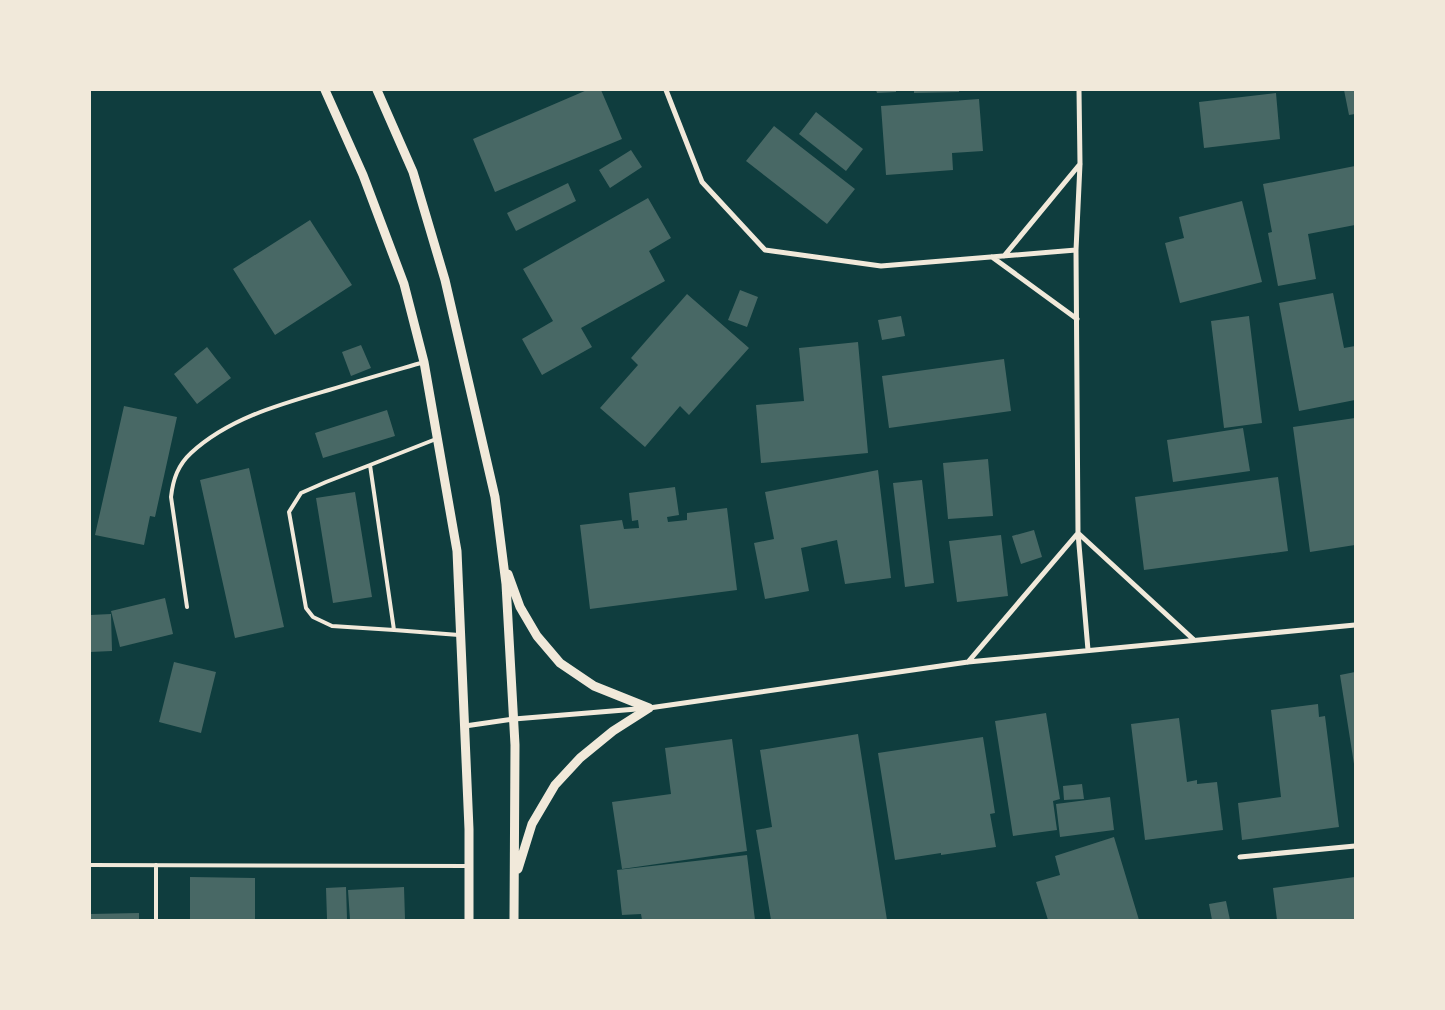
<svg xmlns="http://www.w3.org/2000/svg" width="1445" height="1010" viewBox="0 0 1445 1010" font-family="Merriweather,serif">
<rect width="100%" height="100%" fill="#0f3d3e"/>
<path fill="#486865" d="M587 90H601L622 139 495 192 473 139Z
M876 90H896V92L877 93Z
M914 90H959V92L914 93Z
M1344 90H1355V114L1349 115Z
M1276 93 1280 139 1204 148 1199 102Z
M979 99 983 151 952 153 953 170 886 175 881 106Z
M816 112 863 149 846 171 799 134Z
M774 126 855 189 827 224 746 161Z
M631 150 642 167 610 188 599 170Z
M1355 166V225L1308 234 1316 279 1278 286 1268 233 1272 232 1263 184Z
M568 183 576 201 516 231 507 213Z
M648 198 671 238 649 251 665 281 581 328 592 347 542 375 522 339 553 321 523 269Z
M1242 201 1262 282 1180 303 1165 243 1184 238 1179 217Z
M310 220 352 285 275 335 233 269Z
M740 290 758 297 747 327 728 320Z
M1333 293 1344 348 1355 346V400L1299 411 1279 303Z
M687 294 749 348 689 415 680 406 645 447 600 408 638 365 631 358Z
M901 316 905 336 882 340 878 320Z
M1249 316 1262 423 1224 428 1211 321Z
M858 342 868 453 761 463 756 405 804 401 799 348Z
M361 345 371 368 351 376 342 352Z
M207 347 231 378 197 404 174 374Z
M1004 359 1011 411 889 428 882 376Z
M124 406 177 417 155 517 150 516 144 545 95 535Z
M387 410 395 436 323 458 315 433Z
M1355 418V545L1310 552 1293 427Z
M1243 428 1250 471 1173 482 1167 440Z
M988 459 993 516 948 519 943 463Z
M249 468 284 627 235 638 200 480Z
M878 470 891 578 845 584 837 540 801 548 809 591 765 599 754 543 774 539 765 492Z
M1278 477 1288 551 1144 570 1135 497Z
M922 480 934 583 905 587 893 483Z
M675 487 679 515 667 517 668 522 687 520V513L727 508 737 590 590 609 580 525 622 520 624 529 639 528 638 520 632 521 629 493Z
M355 492 372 597 333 603 316 498Z
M1034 530 1042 557 1021 564 1012 536Z
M1001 535 1008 596 957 602 949 541Z
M165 598 173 634 120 647 111 611Z
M111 614 112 651 90 652V615Z
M174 662 216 672 201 733 159 722Z
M1355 672V764H1354L1340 675Z
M1318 704 1319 717 1325 716 1339 827 1242 840 1238 803 1281 797 1271 710Z
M1046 713 1060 799 1053 801 1057 830 1013 836 995 721Z
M1179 718 1187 782 1197 780V784L1217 782 1223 830 1145 840 1131 724Z
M858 734 887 920H771L756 830 772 827 760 750Z
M983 737 995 813 990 814 996 847 941 855V853L895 860 878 753Z
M732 739 747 851 622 869 612 802 671 794 665 748Z
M1082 784 1084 799 1064 800 1063 786Z
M1110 797 1114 830 1060 837 1056 804Z
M1114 837 1139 920H1048L1036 882 1060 875 1055 856Z
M747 855 755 920H642L641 914 622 915 617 870Z
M190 877 255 878V920H190Z
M1355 877V920H1277L1273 888Z
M346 887 347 919H327L326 888Z
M404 887 405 919 350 920 348 890Z
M1226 901 1230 920H1212L1209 904Z
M139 913V920H90V914Z"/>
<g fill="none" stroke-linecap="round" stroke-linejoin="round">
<path stroke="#f1e9da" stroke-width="4" d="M436 439 370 465 394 630 459 635
M370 465 326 482 301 493 289 512 306 608 313 617 332 626 394 630
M187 607 171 497C173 479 178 465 191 453 229 418 281 404 329 390 361 380 393 371 424 362
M90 865 468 866
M156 865V920"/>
<path stroke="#f1e9da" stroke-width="5" d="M666 90 702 182 765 250 881 266 1076 250
M1079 90 1080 164 1076 250 1078 533 1088 650
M1004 256 1080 164
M992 257 1077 319
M1078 533 1193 639
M968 662 1078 533
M465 726 514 719 649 708 968 662 1355 625
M1240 857 1355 846"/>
<path stroke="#f1e9da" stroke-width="9" d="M325 90 363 175 404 284 424 362 457 551 469 829V920
M377 90 413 172 445 280 495 497 506 584 515 745 514 920
M508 574 520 607 537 636 560 663 594 686 649 708
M518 869 532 824 555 785 580 758 613 731 649 708"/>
</g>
<rect width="1445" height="1010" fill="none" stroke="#f1e9da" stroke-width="182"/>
</svg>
